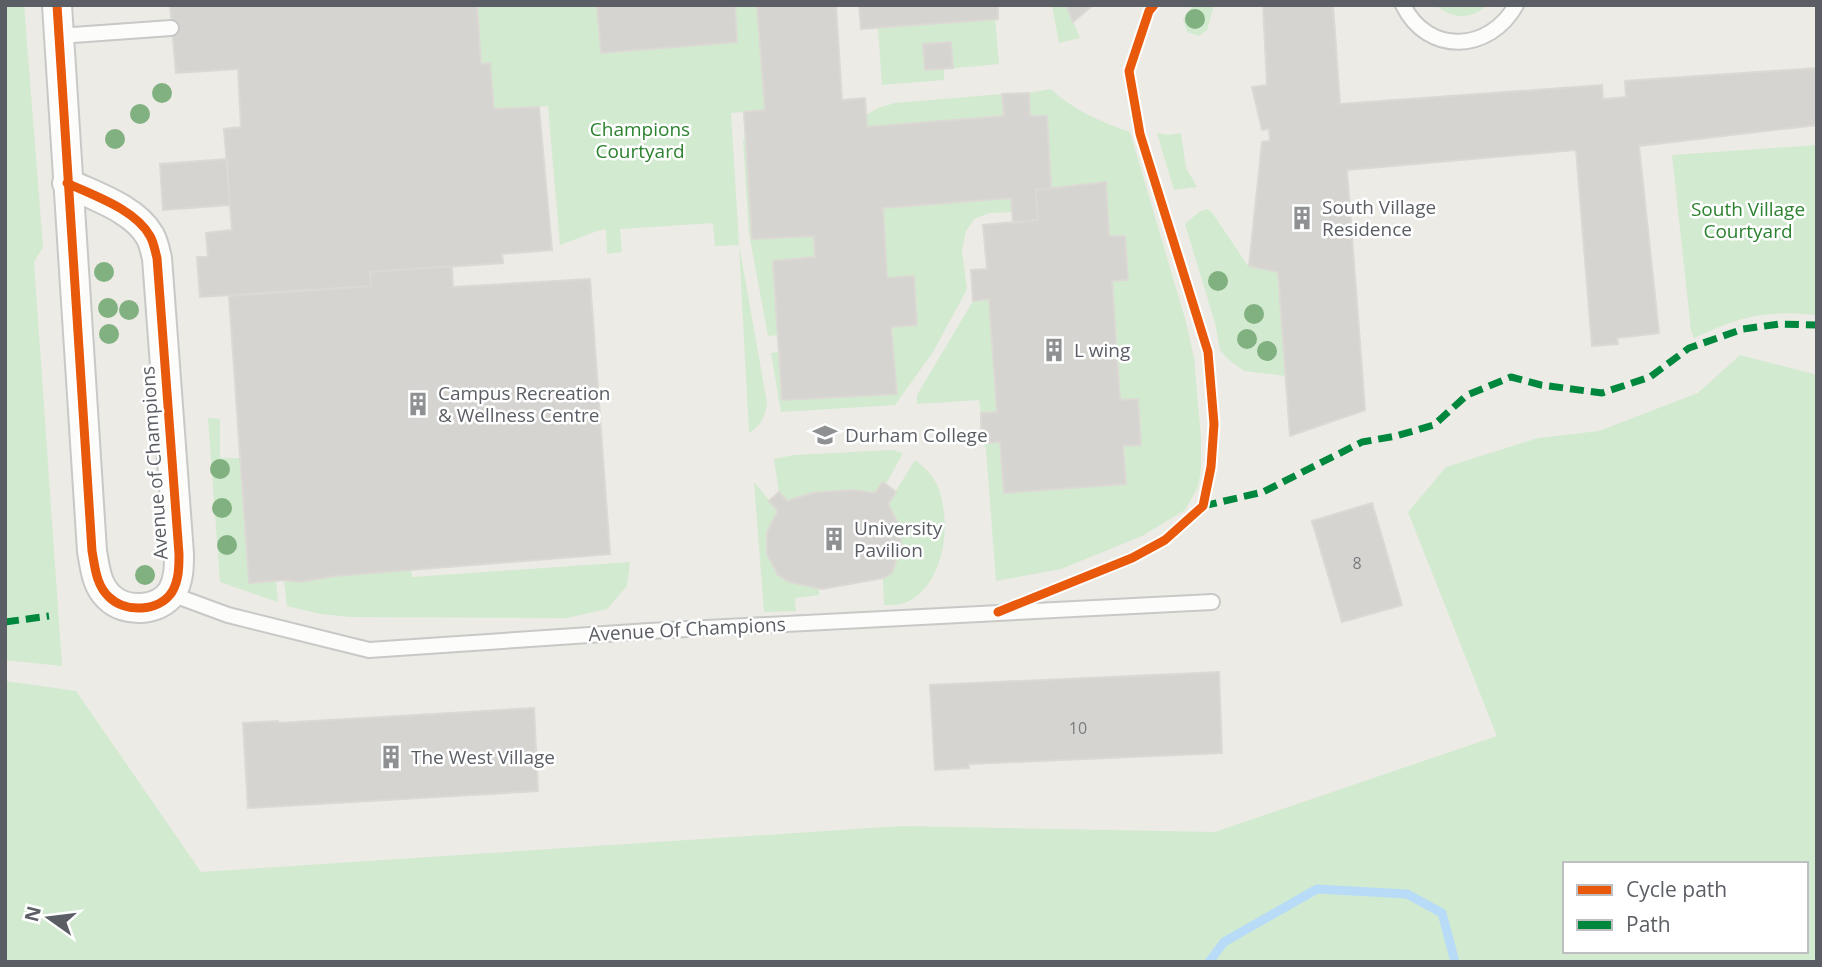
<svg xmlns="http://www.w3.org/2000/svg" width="1822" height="967" viewBox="0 0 1822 967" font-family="'Open Sans',sans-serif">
<rect width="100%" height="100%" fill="#ecebe5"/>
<path fill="#d2eacf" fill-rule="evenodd" d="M5 5H24L43 247 34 262 62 666 5 660Z
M477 5H597L601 53 737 42 735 5H757L765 110 731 113 739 245 767 403C765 417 761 425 749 433L739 245 715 246 713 223 620 229 622 252 607 254 606 229 597 231 560 245 548 106 494 109 490 64H481Z
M1052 5H1069L1067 7 1080 38 1059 43Z
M1193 5H1214L1207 30 1199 36 1187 32 1183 19Z
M1436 5H1487C1472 20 1451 19 1436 5Z
M995 19 999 64 944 69V80L882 85 878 28Z
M1051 89C1073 110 1101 122 1130 132L1186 322 1194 358 1201 438V469L1198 487 1185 510 1142 536 1061 569 996 581 986 449 983 443 1000 442 1004 493 1125 484 1123 446 1141 445 1138 399 1120 400 1112 281 1128 280 1125 236H1109L1106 182 1051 188 1047 116H1030L1029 93Z
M1002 94 1004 116 867 127 866 115 878 108 895 103Z
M1157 133 1168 135 1181 133 1186 168 1197 187 1174 190Z
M745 139 752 239 814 236 815 257 773 261 778 335 768 336 749 233 743 140Z
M1817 145V315C1764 310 1741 316 1694 338L1691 330 1672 155Z
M1011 198 1012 212 989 213 974 219 966 231 962 250 967 289 933 352 895 405 781 412 771 353 779 352 783 400 897 394 891 327 917 324 914 277 887 278 883 208Z
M1207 209 1211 211 1248 266 1278 272 1286 376 1244 371 1229 360 1220 350 1215 323 1185 224 1199 212Z
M989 299 997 412 981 413 979 400 917 404V395L973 301Z
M1740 355 1817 375V962H5V681L76 691 201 872 902 826 1215 832 1497 736 1408 512 1446 467 1538 438 1599 431 1698 393ZM1565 864H1806V951H1565Z
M208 418 220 419V458H240L249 583 276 581 278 602 220 582Z
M892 450 903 453 886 484 875 493C844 489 817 491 787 501L779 492 774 459 794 455Z
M915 460C924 467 932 474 937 485 952 518 946 580 911 600 903 605 893 605 884 605L883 578C898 569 905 542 899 525 897 518 891 511 888 504Z
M754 482 778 511 767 532V554L778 575 790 582 819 588V595L795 598 796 611 764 612Z
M630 562 627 586 607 609 567 618 351 617 321 614 287 606 284 580 300 582 335 576 411 570 412 577Z"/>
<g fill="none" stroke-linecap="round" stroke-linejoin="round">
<path stroke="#b8dcf7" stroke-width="9" d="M1209 962 1224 942 1317 889 1407 894 1442 913 1455 962"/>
</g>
<path fill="#d5d4d0" stroke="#dcd9d4" stroke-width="2" d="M170 5H477L481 64 490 63 494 109 539 107 552 250 502 254 503 263 370 272 371 286 200 297 197 257H208L206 233 232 230 224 129 241 127 238 69 176 73Z
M597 5H735L737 42 601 53Z
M757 5H836L842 100 865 98 867 127 1004 116 1002 94 1029 93 1030 116H1047L1051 188 1036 190 1038 220 1013 223 1011 198 883 208 887 278 914 276 917 325 891 327 897 394 782 400 773 261 815 257 814 236 752 239 744 112 765 110Z
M859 5H998V19L861 29Z
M1069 5H1089L1092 6 1073 22 1067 7Z
M1263 5H1333L1340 104 1602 85 1603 99 1626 97 1625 81 1817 68V125L1639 146 1659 333 1617 338 1618 344 1592 346 1576 150 1347 170 1365 410 1290 436 1278 272 1249 266 1262 142 1270 141 1269 129 1262 130 1252 87 1267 85Z
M951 42 953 68 925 70 923 44Z
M227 159 230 205 163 210 160 164Z
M1106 182 1109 236H1125L1128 280 1112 281 1120 400 1138 399 1141 445 1123 446 1126 484 1004 493 1000 442 983 443 981 426V413L997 412 989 299 973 301 971 270 987 269 983 225 1038 220 1036 190Z
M452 266 453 287 590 279 610 554 335 576 300 582 284 580 249 583 229 296 371 286 370 272Z
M883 482 896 492 888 504 900 527 901 545 892 573 883 578 822 589 790 582 778 575 767 554V532L778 511 769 501 779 492 787 501 812 493 853 490 875 493Z
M1372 503 1402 605 1342 622 1312 521Z
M1219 672 1222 753 969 764V768L935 770 930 685Z
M534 708 538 791 248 808 243 723 278 721V723Z"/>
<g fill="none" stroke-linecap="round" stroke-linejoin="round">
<g stroke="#c8c8c7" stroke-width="18">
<path id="lane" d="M1403 5C1428 56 1490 52 1516 5
M59 36 171 28
M171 594 228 615 369 650 649 631 1212 602"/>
</g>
<g stroke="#c8c8c7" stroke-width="32">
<path id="street" d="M57 5C70 187 79 369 92 551 95 567 96 585 109 597 125 613 159 612 172 592 179 580 179 567 179 554L157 258C155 251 154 243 150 236 135 209 94 196 67 183"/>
</g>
<use href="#lane" stroke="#fcfcfb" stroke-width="14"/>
<use href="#street" stroke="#fcfcfb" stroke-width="28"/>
<path stroke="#00873e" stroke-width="7" stroke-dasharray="14 7" stroke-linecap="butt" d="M1203 506 1263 492 1362 442 1396 436 1434 425 1467 395 1511 377 1541 385 1602 393 1650 377 1689 348 1743 329 1780 324 1817 325
M5 622 49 616"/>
<g stroke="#fff" stroke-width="13">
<path id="cycleway" d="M57 5C70 187 79 369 92 551 95 567 96 585 109 597 125 613 159 612 172 592 179 580 179 567 179 554L157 258C155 251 154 243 150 236 135 209 94 196 67 183
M998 612 1132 558 1165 540 1203 506 1211 467 1214 424 1208 352 1140 134 1129 71 1149 11 1154 5"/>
</g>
<use href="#cycleway" stroke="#e8590c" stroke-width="9"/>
</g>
<g fill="#82b181">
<circle cx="1195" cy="19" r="10"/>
<circle cx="162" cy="93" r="10"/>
<circle cx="140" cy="114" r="10"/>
<circle cx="115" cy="139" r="10"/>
<circle cx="104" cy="272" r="10"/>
<circle cx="1218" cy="281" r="10"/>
<circle cx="108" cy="308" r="10"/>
<circle cx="129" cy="310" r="10"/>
<circle cx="1254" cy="314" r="10"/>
<circle cx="109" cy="334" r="10"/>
<circle cx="1247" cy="339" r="10"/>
<circle cx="1267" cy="351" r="10"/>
<circle cx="220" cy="469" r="10"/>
<circle cx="222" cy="508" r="10"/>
<circle cx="227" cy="545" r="10"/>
<circle cx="145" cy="575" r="10"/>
</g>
<defs>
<g id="building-bare" transform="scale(1.89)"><path d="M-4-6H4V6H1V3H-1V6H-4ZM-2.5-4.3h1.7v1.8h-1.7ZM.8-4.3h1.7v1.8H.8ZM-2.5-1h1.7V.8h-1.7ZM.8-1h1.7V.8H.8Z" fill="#8e9092" stroke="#fff" stroke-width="2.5" paint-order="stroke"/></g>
<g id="university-bare" transform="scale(1.89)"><path d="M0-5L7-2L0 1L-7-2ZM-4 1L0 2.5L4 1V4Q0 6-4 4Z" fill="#8e9092" stroke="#fff" stroke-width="2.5" paint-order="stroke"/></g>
</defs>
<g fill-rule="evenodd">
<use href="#building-bare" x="1302" y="218"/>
<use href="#building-bare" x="1054" y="350"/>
<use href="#building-bare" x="418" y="404"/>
<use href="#university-bare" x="825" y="435"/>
<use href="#building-bare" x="834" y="539"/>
<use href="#building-bare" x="391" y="757"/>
</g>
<g text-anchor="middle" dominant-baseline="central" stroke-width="5" stroke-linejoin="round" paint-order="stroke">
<g font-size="16" fill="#7a7d80">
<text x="1357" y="563">8</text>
<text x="1078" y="728">10</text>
</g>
<g font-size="19" fill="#2c8230" stroke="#fff">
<text x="640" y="129">Champions<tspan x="640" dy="22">Courtyard</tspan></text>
<text x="1748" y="209">South Village<tspan x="1748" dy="22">Courtyard</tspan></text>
</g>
<g font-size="19" fill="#5b5f65" stroke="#fff" text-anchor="start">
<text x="1322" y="207">South Village<tspan x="1322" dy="22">Residence</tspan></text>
<text x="1074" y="350">L wing</text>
<text x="438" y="393">Campus Recreation<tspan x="438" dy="22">&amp; Wellness Centre</tspan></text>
<text x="845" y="435">Durham College</text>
<text x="854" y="528">University<tspan x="854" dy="22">Pavilion</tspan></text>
<text x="411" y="757">The West Village</text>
</g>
<g font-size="19" fill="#5b5f65" stroke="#fff">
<text transform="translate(154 463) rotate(-94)">Avenue of Champions</text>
<text transform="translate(687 629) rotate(-3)">Avenue Of Champions</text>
</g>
</g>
<rect width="1822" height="967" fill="none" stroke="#5b5f65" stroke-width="14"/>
<rect x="1563" y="862" width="245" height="91" fill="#ffffff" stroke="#bdbfc1" stroke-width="2"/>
<rect x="1577" y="885" width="35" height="10" fill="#e8590c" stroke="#bdbfc1" stroke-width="2"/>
<text x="1626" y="897" font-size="21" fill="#5b5f65">Cycle path</text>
<rect x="1577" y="920" width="35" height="10" fill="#00873e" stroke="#bdbfc1" stroke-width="2"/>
<text x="1626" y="932" font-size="21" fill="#5b5f65">Path</text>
<g transform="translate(49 918) rotate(284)" stroke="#ffffff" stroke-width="5" paint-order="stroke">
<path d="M0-5L12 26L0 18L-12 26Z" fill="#5b5f65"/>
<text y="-10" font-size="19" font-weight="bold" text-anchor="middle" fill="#5b5f65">N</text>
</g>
</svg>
